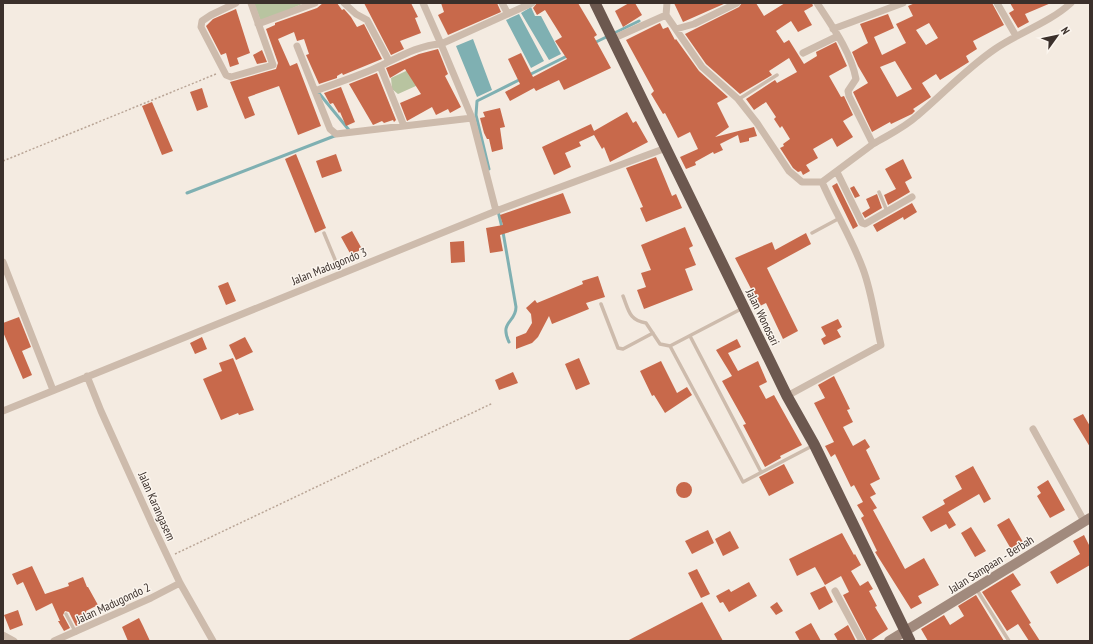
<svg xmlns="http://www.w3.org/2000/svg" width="1093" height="644" viewBox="0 0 1093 644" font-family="'PT Sans Narrow',sans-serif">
<rect width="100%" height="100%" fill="#f4ebe1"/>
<path fill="#b8c4a0" d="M254 3H302V4L261 22Z
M421 64 427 81 398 94 392 89 391 78Z"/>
<path fill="#7fb0b2" d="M531 7 535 16H541L561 54 549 60 521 13Z
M519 14 544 61 531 68 506 20Z
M473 39 492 90 477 97 456 46Z"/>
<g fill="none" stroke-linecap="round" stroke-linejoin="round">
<path stroke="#7fb0b2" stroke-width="3" d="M594 43 639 21
M529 75 569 55
M318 92 349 130
M489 169 476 115 477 101 521 79
M187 193 337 135
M498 211 503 232 516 307C516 323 499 321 509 342"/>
</g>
<path fill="#c8694b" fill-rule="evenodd" d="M323 3H337L342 10 344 9 351 17 357 27 364 24 382 59 343 75 342 73 337 76V78L319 84 306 55 309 54 304 39 297 41 294 32 278 39 290 66 297 63 321 126 298 135 279 86 248 97 255 115 245 119 230 82 276 69 278 63 266 29 275 25V23L317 8Z
M364 3H411L418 17 415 18 421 33 400 41 404 49 391 55Z
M441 3H497L501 12 448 35 438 15 444 12Z
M537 3H578L597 35 594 37 611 68 564 90 559 80 536 91 534 88 510 101 505 92 520 84 508 59 521 53 533 77 567 59 555 41 562 37 545 10 537 15 533 8Z
M629 3H635L642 15 623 27 615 11Z
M674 3H726L683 22Z
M742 3H756L764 16 785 3H812L813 6 804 11 812 25 798 32 791 21 776 31 784 43 789 40 804 64 817 56 816 52 836 42 847 66 829 76 841 97 844 96 853 115 843 121 853 137 837 147 832 138 813 149 818 158 806 165 810 171 803 175 801 171 798 172 793 168 780 148 784 146 783 144 790 139 782 126 780 128 774 119 776 117 766 102 754 110 746 99 775 80 777 83 797 72 789 58 769 71 772 75 740 94 706 64 685 34 739 7Z
M915 3H992L1004 25 973 41 977 49 966 56 969 62 940 80 936 74 922 83 931 97 913 109 915 111 912 114 891 124 890 122 872 132 853 92 868 83 858 66 852 52 868 43 860 24 888 14 894 28 874 37 882 55 906 43 896 24 913 16 908 6ZM929 23 938 38 926 45 916 30ZM895 61 912 89 897 97 880 67Z
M1010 3H1051L1025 14 1029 22 1018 28 1009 13 1014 10Z
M236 9 250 53 237 58 239 64 230 67 226 53 221 55 206 26 213 19Z
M660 23 663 29 668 27 675 40 676 39 699 71 728 97 717 103 729 127 715 137 754 127 757 136 749 138V141L740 143 738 135 720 144 723 150 714 154 713 152 695 162 696 165 686 169 680 157 698 149 690 132 678 138 665 113 663 114 651 94 654 91 626 40Z
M438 49 448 74 445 76 461 107 450 113 448 109 436 115 432 107 407 121 400 103 421 94 405 69 390 78 386 68 419 54Z
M262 50 267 62 257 64 253 55Z
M377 73 396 120 394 122 393 120 384 123 382 121 373 125 349 84Z
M341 87 355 122 346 126 340 112 339 113 333 103 330 104 324 93Z
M202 88 208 107 197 111 190 92Z
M152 102 173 151 162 155 142 106Z
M500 108 505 127 500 128 503 149 492 152 489 139H487L484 133 480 118 485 117 483 112Z
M627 112 633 123 636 121 648 142 610 162 604 147 602 149 594 135 579 142 581 146 565 153 571 167 554 175 542 147 591 124 594 131Z
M296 154 326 228 315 233 285 159Z
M336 154 342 171 322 178 316 161Z
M656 157 672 196 676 194 682 208 646 222 640 208 643 207 626 168Z
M903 159 912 178 905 182 910 192 888 205 884 195 896 189 885 169Z
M837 183 858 226 853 229 832 186Z
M854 186 860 196 855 198 850 188Z
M563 193 571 213 500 235 503 251 490 253 486 228 503 225 500 215Z
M877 194 882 208 865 218 862 213 870 208 866 199Z
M912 203 917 212 904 220 903 217 877 232 873 225Z
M685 227 693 246 689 248 696 265 685 269 693 290 644 309 637 290 646 287 641 273 651 270 641 245Z
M352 231 362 249 351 255 341 237Z
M806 233 811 244 767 268 798 331 783 339 766 303 760 306 735 258 772 242 775 250Z
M464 241 465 262 451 263 450 242Z
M598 276 605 297 586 303 589 309 552 324 549 316 538 337 532 343 516 349V337L526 333 532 323 531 314 526 308 535 300 537 303 583 284 582 281Z
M228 282 236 301 226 305 218 286Z
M19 317 31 347 22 351 32 375 23 379 3 332V323Z
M838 319 842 327 837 330 841 337 824 345 821 339 826 336 821 327Z
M202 337 207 349 195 354 190 343Z
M245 337 253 352 236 360 229 345Z
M737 339 741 347 728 353 738 371 758 361 767 382 759 386 766 399 774 395 802 445 780 456 781 458 765 467 743 425 746 424 722 381 732 376 716 350Z
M233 358 254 410 239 415 238 413 221 420 203 379 222 371 219 363Z
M579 358 590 384 576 390 565 364Z
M661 361 677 393 687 387 692 395 665 413 654 395 652 396 640 371Z
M513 372 518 383 499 390 495 380Z
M834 376 850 409 847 410 853 422 843 427 853 446 865 439 870 447 866 450 880 479 870 484 876 494 870 497 877 508 873 510 905 569 924 558 939 585 918 596 922 603 911 609 875 552 877 551 861 518 864 516 857 505 863 502 854 485 851 487 835 454 831 457 825 446 834 442 814 403 825 398 818 385Z
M1083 414 1090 426V447L1073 419Z
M784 464 794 483 769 496 759 477Z
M973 466 991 499 984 503 979 494 948 512 956 525 949 529 946 524 931 532 922 517 945 504 943 500 962 489 955 476Z
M1048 480 1065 510 1050 518 1037 496 1041 493 1037 487Z
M676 490a8 8 0 1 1 16 0a8 8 0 1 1-16 0Z
M1009 518 1023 542 1011 549 997 525Z
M971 527 986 551 975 557 961 533Z
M708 530 714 543 692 554 685 541Z
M730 531 739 548 723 556 715 539Z
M842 533 854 555 855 554 861 565 851 571 860 586 868 581 873 589 869 591 877 606 875 607 888 629 870 641H867L843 595 849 592 841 576 825 585 815 567 797 576 789 559Z
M1084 535 1090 547V565L1057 584 1050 572 1080 554 1073 541Z
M32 566 45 594 69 586 68 583 83 577 87 587H88L98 605 86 611 90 619 76 626 69 612 65 611 63 615 70 628 64 631 58 621H60L52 603 36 611 23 582 17 585 12 574Z
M697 569 710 594 701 598 688 573Z
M1013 573 1021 585 1011 591 1031 623 1029 624 1040 641H1029L1018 624 1007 631 982 592Z
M749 582 757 596 729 612 723 602 720 603 716 596 729 589 731 592Z
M825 586 833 602 819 610 810 593Z
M976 595 1004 641H928L921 629 944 615 950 625 964 616 958 606Z
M702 602 723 641H627Z
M777 602 783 611 776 615 770 607Z
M18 610 23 625 10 630 4 615Z
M139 618 143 626 150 641H128L122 627Z
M811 623 821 641H800L795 632Z
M848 625 856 641H838L834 634Z"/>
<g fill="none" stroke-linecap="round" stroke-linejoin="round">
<path stroke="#b9a596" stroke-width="1.5" stroke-dasharray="2 2" stroke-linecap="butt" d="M3 161 216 74
M175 554 493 403"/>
<path stroke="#cdbbac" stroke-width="3.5" d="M739 99 777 75
M879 192 887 211
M324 233 341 274
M812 233 838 219
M623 296C629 311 629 320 646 323L660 344 670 346 743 308
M601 304 618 348 623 349 653 333
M690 336 761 472
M670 346 743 482 814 445
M977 590 1009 641
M66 614 76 633"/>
<path stroke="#cdbbac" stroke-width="7" d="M236 3 211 15 202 21 201 27 226 75 231 77 273 65 251 3
M344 3 356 14 367 20 389 61
M502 3 508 14
M667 3 666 15 702 67 738 99 757 123 789 171 802 182H822L873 144 849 96 848 91 856 79C851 52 832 26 817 3
M997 3 1016 36
M258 24 315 3
M676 29 694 24 737 3
M833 29 903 3
M612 39 666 15
M297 46 330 129 336 134 472 118
M803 53 838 36
M380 66 404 126
M315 91C336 83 359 76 380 66 399 57 419 45 441 44L423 3
M873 144C888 135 904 128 917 116 943 94 967 68 995 49 1020 32 1049 23 1071 3
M837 172 862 223 865 224 912 197
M496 211 472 118 441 44 532 3
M3 262 53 390
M87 376 101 411 153 526 180 583 213 641
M787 396 881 345C875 320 872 293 863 269 852 239 835 212 822 182
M3 411 496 211 666 148
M1033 429 1084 521
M835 591 862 641
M3 635 14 641
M54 641 151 598 180 583"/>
<path stroke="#a18a7d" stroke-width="10" d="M889 641 1090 518"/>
<path stroke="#6c584f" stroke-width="11" d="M595 3 787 396 814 444 910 641"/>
</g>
<g text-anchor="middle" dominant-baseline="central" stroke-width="3" stroke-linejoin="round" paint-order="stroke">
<g font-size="12" fill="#3b302b" stroke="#fbf5ee">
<text transform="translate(329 266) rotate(-22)">Jalan Madugondo 3</text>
<text transform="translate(763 317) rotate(64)">Jalan Wonosari</text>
<text transform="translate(157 506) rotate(66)">Jalan Karangasem</text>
<text transform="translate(991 564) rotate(-32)">Jalan Sampaan - Berbah</text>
<text transform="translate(113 603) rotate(-25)">Jalan Madugondo 2</text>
</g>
</g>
<rect width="1093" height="644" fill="none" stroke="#3b302b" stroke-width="8"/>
<g transform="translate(1057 36) rotate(57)" stroke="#fbf5ee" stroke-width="3" paint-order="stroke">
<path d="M0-3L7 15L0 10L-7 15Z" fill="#3b302b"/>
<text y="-6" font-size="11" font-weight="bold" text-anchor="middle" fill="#3b302b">N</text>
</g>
</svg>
